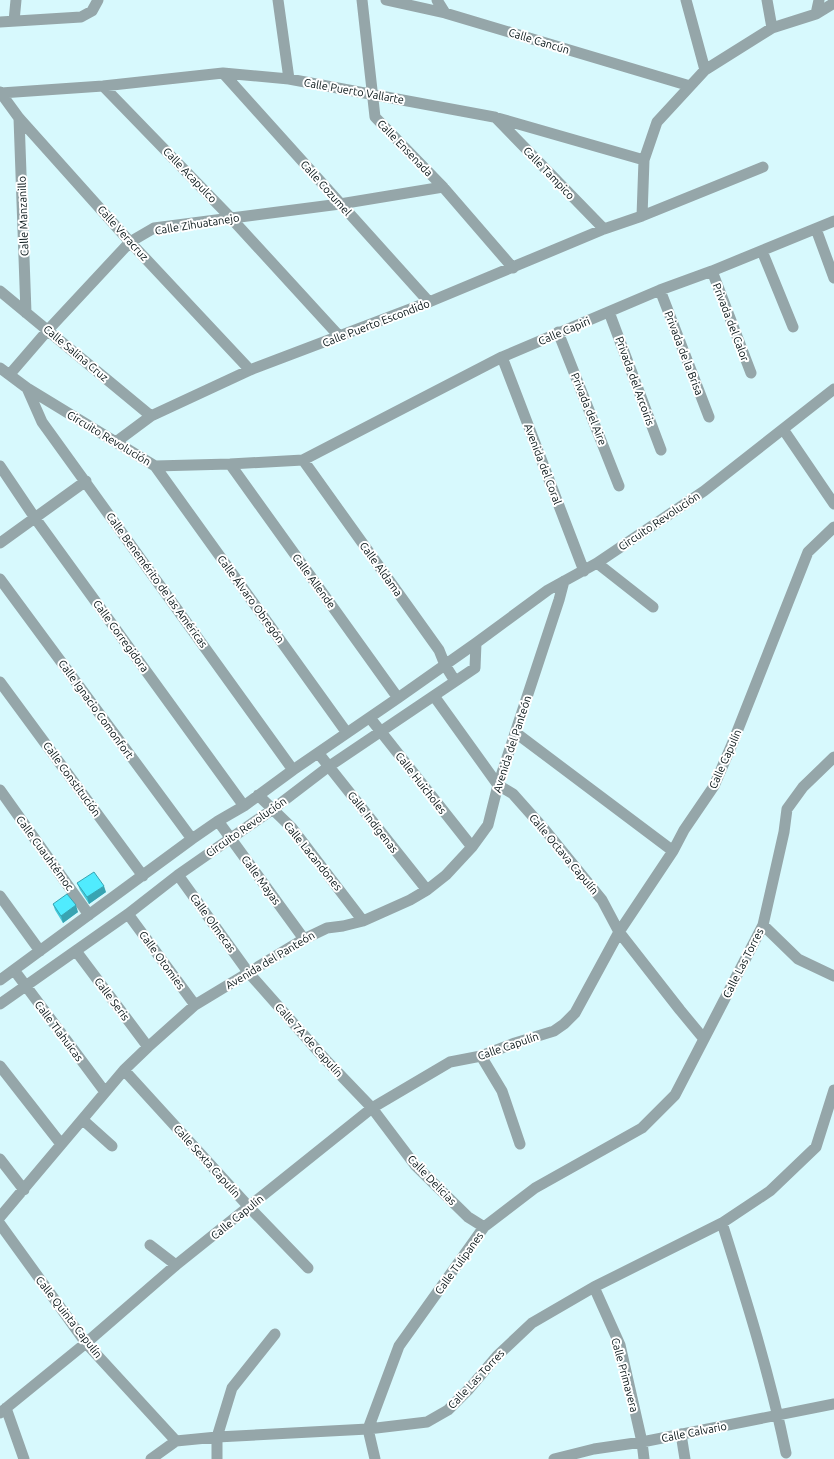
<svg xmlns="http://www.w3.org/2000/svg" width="834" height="1459" viewBox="0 0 834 1459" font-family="Ubuntu,sans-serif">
<rect width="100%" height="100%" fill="#d7f9fd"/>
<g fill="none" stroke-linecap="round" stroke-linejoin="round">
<path stroke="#95a6a9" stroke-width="11" d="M278 0 289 79
M362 0 375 117 443 187 513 268
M386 0 445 13 690 86
M437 0 445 13
M686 0 705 70
M767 0 772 28
M816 14 819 0
M14 21 16 0
M0 22 81 17 92 11 98 0
M223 73 429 302
M103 86 231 218 340 337
M0 92 19 118 130 242 250 370
M1 93 103 86 223 73 289 79 494 117 644 160
M495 117 604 229
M19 118 26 313
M642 216 644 160 657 122 705 70 772 28 816 14 834 3
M816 229 834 278
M762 251 793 327
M712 271 751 373
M660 290 709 417
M0 291 151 416
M609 312 661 450
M558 332 619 486
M502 357 584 571
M0 368 27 388 155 466 230 464 303 460 502 357 660 290 712 271 834 221
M10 374 48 330 130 242 154 228 340 204 443 187
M27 388 42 422 293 770
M783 429 834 504
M116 442 151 416 250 370 429 302 604 229 642 216 763 167
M303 460 439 650 445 665 455 681
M230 464 398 698
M0 466 35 518 244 806
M155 466 347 733
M0 543 86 481
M597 563 653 607
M0 579 192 839
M0 682 143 876
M434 696 498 785 513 794 545 830 602 900 619 932 680 1010 704 1039
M370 718 472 847
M516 733 673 851
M319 754 427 890
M0 790 89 915
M258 795 292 828 363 921
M218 821 304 939
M178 875 248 972 325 1059 372 1108 415 1165 468 1217 484 1227
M0 896 40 951
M128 914 195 1005
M763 925 798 959 834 976
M76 951 148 1047
M14 970 105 1092
M0 980 192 839 218 821 244 806 293 770 398 698 476 643 548 590 597 563 704 491 834 389
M0 1004 128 914 178 875 273 809 328 767 475 668 476 643
M481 1056 502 1091 520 1144
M0 1066 61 1144
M124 1070 249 1207 308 1268
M83 1120 112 1146
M0 1159 24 1190
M0 1217 124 1070 148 1047 195 1005 304 939 327 928 343 926 363 921 410 900 427 890 446 875 472 847 488 825 498 785 559 600 564 581
M722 1223C746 1299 770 1375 786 1453
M0 1224 86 1343 176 1441
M150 1245 176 1265
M594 1287 620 1345 642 1442 644 1459
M6 1408 24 1459
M0 1413 86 1343 176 1265 372 1108 450 1062 481 1056 515 1043 554 1031 564 1024 575 1013 619 932 673 851 684 830 714 786 733 742 808 552 834 527
M681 1434 685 1459
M176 1441 217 1437 368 1429 427 1422 448 1410 469 1389 497 1356 532 1323 594 1287 722 1223 770 1191 816 1147 834 1090
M151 1459 176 1441
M217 1459V1437L232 1388 275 1334
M375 1459 368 1429 399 1346 484 1227 535 1188 642 1128 675 1095 763 925 784 832 787 809 803 787 834 757
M554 1459 594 1449 642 1442 834 1404"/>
</g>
<path fill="#45cada" d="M77 883 106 892 89 904 80 890Z
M53 904 78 912 63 923 55 910Z"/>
<path fill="#38a4b2" d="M104 886 106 892 89 904 87 897Z
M76 905 78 912 63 923 61 916Z"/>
<path fill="#50ebfe" stroke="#38a4b2" d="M94 872 104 886 87 897 77 883Z
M67 894 76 905 61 916 53 904Z"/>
<g text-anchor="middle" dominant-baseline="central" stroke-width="4" stroke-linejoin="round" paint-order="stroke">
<g font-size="11" fill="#041214" stroke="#fff">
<text transform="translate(539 41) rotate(17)">Calle Cancún</text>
<text transform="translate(354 91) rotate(10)">Calle Puerto Vallarte</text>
<text transform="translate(405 148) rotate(46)">Calle Ensenada</text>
<text transform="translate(549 173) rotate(46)">Calle Tampico</text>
<text transform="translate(190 175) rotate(46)">Calle Acapulco</text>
<text transform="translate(326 188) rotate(48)">Calle Cozumel</text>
<text transform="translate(23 216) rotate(-92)">Calle Manzanillo</text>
<text transform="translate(197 224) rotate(-9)">Calle Zihuatanejo</text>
<text transform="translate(123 233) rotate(48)">Calle Veracruz</text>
<text transform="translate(731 322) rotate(69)">Privada del Calor</text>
<text transform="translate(376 323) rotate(-21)">Calle Puerto Escondido</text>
<text transform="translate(564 331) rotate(-23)">Calle Capiri</text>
<text transform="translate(76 353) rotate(40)">Calle Salina Cruz</text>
<text transform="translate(684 353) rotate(69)">Privada de la Brisa</text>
<text transform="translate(635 381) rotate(70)">Privada del Arcoiris</text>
<text transform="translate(589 409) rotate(68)">Privada del Aire</text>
<text transform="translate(109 438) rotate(31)">Circuito Revolución</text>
<text transform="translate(543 464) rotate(69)">Avenida del Coral</text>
<text transform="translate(659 521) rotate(-34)">Circuito Revolución</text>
<text transform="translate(381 569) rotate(54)">Calle Aldama</text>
<text transform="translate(157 580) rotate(54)">Calle Benemérito de las Américas</text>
<text transform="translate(314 581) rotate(54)">Calle Allende</text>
<text transform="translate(251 599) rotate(54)">Calle Álvaro Obregón</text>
<text transform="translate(121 636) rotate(54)">Calle Corregidora</text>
<text transform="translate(96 709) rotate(54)">Calle Ignacio Comonfort</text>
<text transform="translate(512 744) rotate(-72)">Avenida del Panteón</text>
<text transform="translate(725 759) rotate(-66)">Calle Capulín</text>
<text transform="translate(72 779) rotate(54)">Calle Constitución</text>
<text transform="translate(421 783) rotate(52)">Calle Huicholes</text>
<text transform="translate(373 822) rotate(52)">Calle Indígenas</text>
<text transform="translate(246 827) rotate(-35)">Circuito Revolución</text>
<text transform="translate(45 853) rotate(54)">Calle Cuauhtémoc</text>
<text transform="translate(564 854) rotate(50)">Calle Octava Capulín</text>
<text transform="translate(313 856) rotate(51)">Calle Lacandones</text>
<text transform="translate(261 880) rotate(54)">Calle Mayas</text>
<text transform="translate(213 923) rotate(54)">Calle Olmecas</text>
<text transform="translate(162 960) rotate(54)">Calle Otomies</text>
<text transform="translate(270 960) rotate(-31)">Avenida del Panteón</text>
<text transform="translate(743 963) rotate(-63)">Calle Las Torres</text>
<text transform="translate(112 999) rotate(53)">Calle Seris</text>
<text transform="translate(59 1031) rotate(53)">Calle Tlahuicas</text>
<text transform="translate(309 1040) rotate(48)">Calle 7A de Capulín</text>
<text transform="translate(508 1046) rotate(-19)">Calle Capulín</text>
<text transform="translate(207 1161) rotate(48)">Calle Sexta Capulín</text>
<text transform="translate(432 1180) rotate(46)">Calle Delicias</text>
<text transform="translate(237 1217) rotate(-39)">Calle Capulín</text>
<text transform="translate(459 1263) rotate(-54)">Calle Tulipanes</text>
<text transform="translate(69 1317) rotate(52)">Calle Quinta Capulín</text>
<text transform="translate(625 1375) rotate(75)">Calle Primavera</text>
<text transform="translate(476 1379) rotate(-47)">Calle Las Torres</text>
<text transform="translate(694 1432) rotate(-11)">Calle Calvario</text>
</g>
</g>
</svg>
